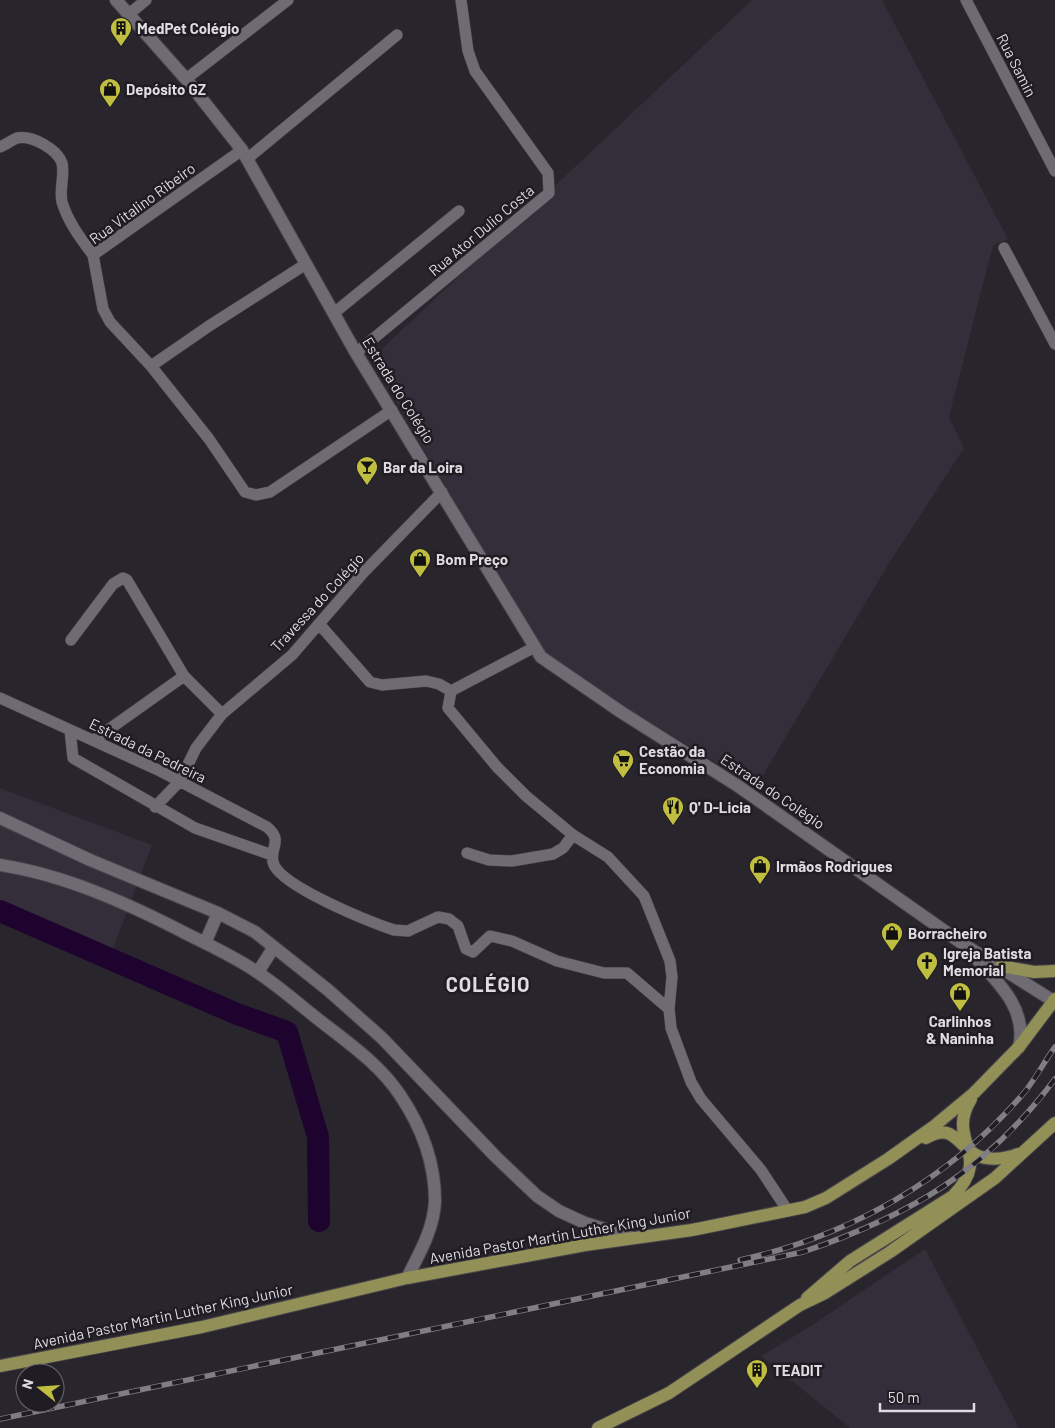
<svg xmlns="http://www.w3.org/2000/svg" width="1055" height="1428" viewBox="0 0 1055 1428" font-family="Barlow,sans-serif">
<rect width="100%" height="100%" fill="#29252c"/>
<path fill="#342d3a" d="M752 0H882L1008 239 993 245 949 417 964 448 888 565 756 787 546 658 371 359Z
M0 788 152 845 106 967 0 923Z
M925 1249 1019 1428H850L761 1356 809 1327Z"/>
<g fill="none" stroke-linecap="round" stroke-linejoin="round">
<path stroke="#1e032f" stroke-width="22" d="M0 911 237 1014 287 1032 318 1137 319 1221"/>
<g stroke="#47444a" stroke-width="12">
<path id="street" d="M966 0 1055 171
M129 14 146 0
M186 79 288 0
M0 147C5 145 12 140 17 138 32 135 57 149 62 163 65 176 59 189 62 202 68 222 81 239 93 255
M242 150 93 255 103 309 110 322 151 366 209 439 245 492 256 495 270 492 392 410
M247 159 397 35
M1004 248 1055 344
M334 313 459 211
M356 353 549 193 548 173 475 71 468 51 461 0
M151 366 209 326 306 264
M320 625 370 682 382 685 426 681 439 684 451 691 533 648
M71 640 113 584 123 578 127 580 184 676 222 714
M451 691 448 708 497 767 526 796 573 835 608 857 644 896 670 961 672 977 669 1009 671 1028 691 1082 701 1099 761 1170 788 1211
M0 698 158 770 267 827C285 842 267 849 274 865 285 888 370 922 394 930L408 931 438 917 449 919 458 926 466 949 473 952 490 936 512 941 557 961 604 973H627L669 1009
M70 730 73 758 195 828 272 855
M94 740 184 676
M155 807 180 781 196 748 222 714 292 655 363 573 442 492
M467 853 489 860 512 861 553 854 563 848 573 835"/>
</g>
<g stroke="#47444a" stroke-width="14">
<path id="secondary" d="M116 0 186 79 242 150 356 353 541 657 621 712 738 786 963 944 1055 1002
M0 818 90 860 218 913 255 932 328 990 382 1038 496 1157 537 1196 559 1211 585 1223 633 1238
M0 865C65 875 129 904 187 934 211 946 235 957 257 972 280 987 301 1006 323 1023 350 1044 380 1065 400 1095 421 1126 435 1163 435 1201 434 1229 419 1254 407 1278
M205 943 218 913
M973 955C997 981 1028 1009 1019 1047
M258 972 274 947"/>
</g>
<g stroke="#47444a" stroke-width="14">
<path id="primary" d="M1001 966 1034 972 1055 971
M926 1138C952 1122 957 1144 976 1155 988 1161 1006 1159 1018 1154
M807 1298 850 1261 953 1196C994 1154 945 1141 971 1099
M0 1366 202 1327 407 1278 585 1245 692 1230 805 1207 826 1198 888 1159 933 1127 974 1093 1019 1047 1055 999
M598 1428 669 1393 800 1305 825 1293 890 1252 995 1178 1055 1123"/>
</g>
<use href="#street" stroke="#6f6b73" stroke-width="11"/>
<use href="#secondary" stroke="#6f6b73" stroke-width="12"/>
<use href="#primary" stroke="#929056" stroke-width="12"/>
<g stroke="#807d83" stroke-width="5.5">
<path id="rail" d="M740 1260C850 1236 950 1179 1023 1094 1035 1080 1044 1062 1055 1047
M0 1419 803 1252C911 1215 986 1171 1055 1079"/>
</g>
<use href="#rail" stroke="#1f1c23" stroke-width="4" stroke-dasharray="11" stroke-linecap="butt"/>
</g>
<defs>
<g id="building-pin" transform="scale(1.125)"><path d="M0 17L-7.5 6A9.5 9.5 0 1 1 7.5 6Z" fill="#c0be41" stroke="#1f1c23"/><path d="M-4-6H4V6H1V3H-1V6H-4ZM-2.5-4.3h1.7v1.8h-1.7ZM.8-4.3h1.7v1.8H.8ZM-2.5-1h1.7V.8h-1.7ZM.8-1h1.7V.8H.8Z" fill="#111"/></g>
<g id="shop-pin" transform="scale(1.125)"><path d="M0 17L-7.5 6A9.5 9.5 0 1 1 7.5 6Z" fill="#c0be41" stroke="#1f1c23"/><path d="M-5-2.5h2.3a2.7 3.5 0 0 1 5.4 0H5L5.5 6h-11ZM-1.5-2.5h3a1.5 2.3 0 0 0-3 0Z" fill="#111"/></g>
<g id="bar-pin" transform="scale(1.125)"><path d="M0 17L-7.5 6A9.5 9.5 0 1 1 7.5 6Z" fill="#c0be41" stroke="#1f1c23"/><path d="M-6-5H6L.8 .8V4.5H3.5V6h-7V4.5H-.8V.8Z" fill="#111"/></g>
<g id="supermarket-pin" transform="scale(1.125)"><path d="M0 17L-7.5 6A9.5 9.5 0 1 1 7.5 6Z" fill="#c0be41" stroke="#1f1c23"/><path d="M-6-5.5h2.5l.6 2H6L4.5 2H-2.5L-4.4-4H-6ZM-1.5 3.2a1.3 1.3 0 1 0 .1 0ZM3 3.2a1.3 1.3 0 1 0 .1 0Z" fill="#111"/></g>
<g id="restaurant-pin" transform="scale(1.125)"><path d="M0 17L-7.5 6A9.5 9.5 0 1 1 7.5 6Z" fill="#c0be41" stroke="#1f1c23"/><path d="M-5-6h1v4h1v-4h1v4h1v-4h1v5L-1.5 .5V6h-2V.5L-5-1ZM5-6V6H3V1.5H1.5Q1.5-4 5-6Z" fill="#111"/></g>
<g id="church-pin" transform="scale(1.125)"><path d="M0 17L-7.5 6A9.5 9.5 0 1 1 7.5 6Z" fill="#c0be41" stroke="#1f1c23"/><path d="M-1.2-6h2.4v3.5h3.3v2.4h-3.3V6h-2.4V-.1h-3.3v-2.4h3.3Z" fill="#111"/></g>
</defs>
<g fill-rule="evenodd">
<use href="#building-pin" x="121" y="28"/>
<use href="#shop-pin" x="110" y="89"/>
<use href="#bar-pin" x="367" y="467"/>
<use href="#shop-pin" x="420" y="559"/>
<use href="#supermarket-pin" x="623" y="760"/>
<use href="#restaurant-pin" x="673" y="807"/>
<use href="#shop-pin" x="760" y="866"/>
<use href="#shop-pin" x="892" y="933"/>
<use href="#church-pin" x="927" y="962"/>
<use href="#shop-pin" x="960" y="993"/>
<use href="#building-pin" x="757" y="1370"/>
</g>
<g text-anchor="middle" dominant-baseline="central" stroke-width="5" stroke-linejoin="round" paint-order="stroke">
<g font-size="15" font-weight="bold" fill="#dfdce1" stroke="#1f1c23" text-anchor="start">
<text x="137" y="28">MedPet Colégio</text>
<text x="126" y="89">Depósito GZ</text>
<text x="383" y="467">Bar da Loira</text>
<text x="436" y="559">Bom Preço</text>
<text x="639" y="751">Cestão da<tspan x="639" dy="17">Economia</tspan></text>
<text x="689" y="807">Q' D-Licia</text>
<text x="776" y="866">Irmãos Rodrigues</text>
<text x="908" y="933">Borracheiro</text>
<text x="943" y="953">Igreja Batista<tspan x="943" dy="17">Memorial</tspan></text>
<text x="960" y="1021" text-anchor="middle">Carlinhos<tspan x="960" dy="17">&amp; Naninha</tspan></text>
<text x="773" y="1370">TEADIT</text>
</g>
<g font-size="15" fill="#dfdce1" stroke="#1f1c23">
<text transform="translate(1017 65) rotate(63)">Rua Samin</text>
<text transform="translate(142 203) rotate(-36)">Rua Vitalino Ribeiro</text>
<text transform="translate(481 230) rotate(-40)">Rua Ator Dulio Costa</text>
<text transform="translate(399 390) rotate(58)">Estrada do Colégio</text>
<text transform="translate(317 602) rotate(-47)">Travessa do Colégio</text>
<text transform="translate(148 750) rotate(26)">Estrada da Pedreira</text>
<text transform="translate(773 791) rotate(34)">Estrada do Colégio</text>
<text transform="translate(560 1235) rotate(-10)">Avenida Pastor Martin Luther King Junior</text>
<text transform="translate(163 1316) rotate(-12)">Avenida Pastor Martin Luther King Junior</text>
</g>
<g font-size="20" font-weight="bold" letter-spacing="1" fill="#dfdce1" stroke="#1f1c23">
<text x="488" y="984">COLÉGIO</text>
</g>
</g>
<g transform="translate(40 1388) rotate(287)"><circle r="24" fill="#1f1c23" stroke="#6c696f"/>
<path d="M0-4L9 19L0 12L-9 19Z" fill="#c0be41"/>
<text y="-8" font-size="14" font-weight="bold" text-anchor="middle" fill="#dfdce1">N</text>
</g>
<path d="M880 1403v8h94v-8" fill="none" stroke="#dfdce1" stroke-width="2.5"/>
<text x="888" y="1403" font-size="15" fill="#dfdce1" stroke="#1f1c23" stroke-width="4" paint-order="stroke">50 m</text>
</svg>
